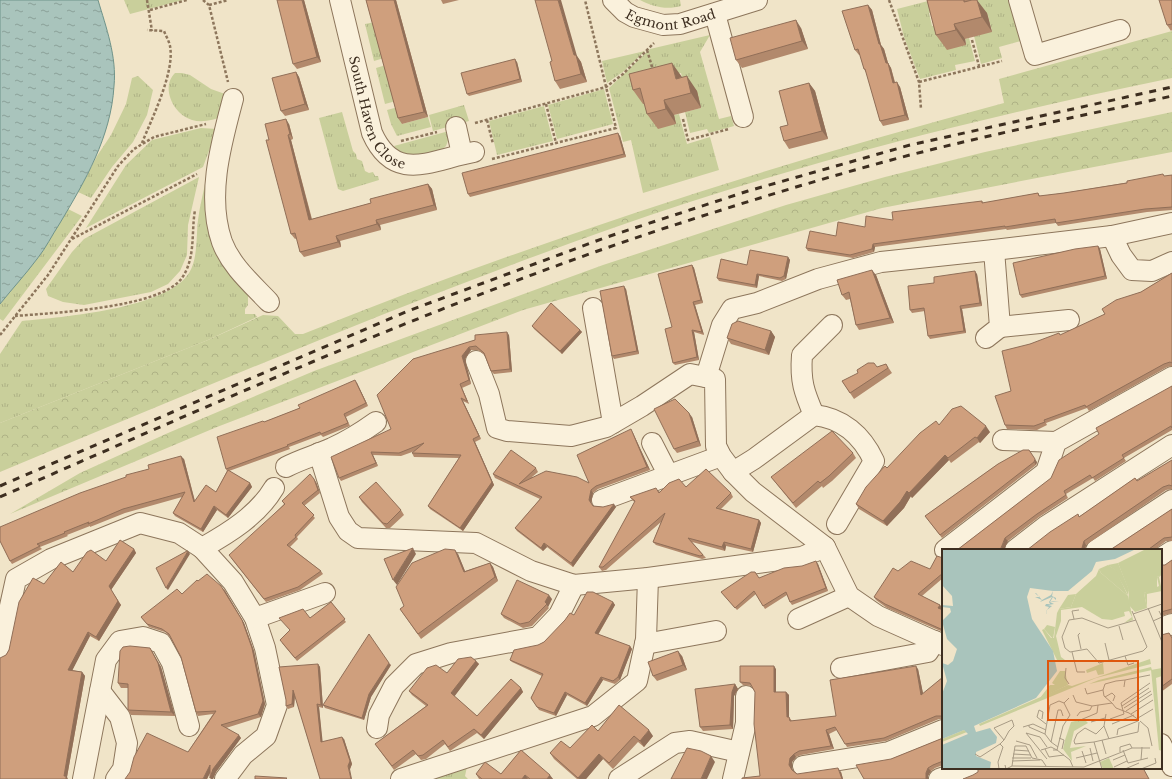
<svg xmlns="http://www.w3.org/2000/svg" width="1172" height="779" viewBox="0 0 1172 779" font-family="'Libre Baskerville',serif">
<defs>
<pattern id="grass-tufts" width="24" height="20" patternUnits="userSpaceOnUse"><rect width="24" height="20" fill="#c9cf9b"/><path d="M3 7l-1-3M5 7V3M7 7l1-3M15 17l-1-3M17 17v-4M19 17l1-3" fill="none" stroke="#aeb285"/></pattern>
<pattern id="forest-crowns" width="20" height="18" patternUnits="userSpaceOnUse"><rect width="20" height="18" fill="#c9cf9b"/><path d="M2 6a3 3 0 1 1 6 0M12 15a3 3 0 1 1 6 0" fill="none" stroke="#aeb285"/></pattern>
<pattern id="water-ripples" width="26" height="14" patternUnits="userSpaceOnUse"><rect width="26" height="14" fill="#a9c4bc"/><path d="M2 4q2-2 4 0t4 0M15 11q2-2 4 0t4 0" fill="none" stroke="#8ba098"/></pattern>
</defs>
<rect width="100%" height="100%" fill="#f0e4c8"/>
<path fill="url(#grass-tufts)" d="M124 0H183L130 14Z
M640 0H680L681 6C667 10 653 7 640 0Z
M932 0 958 5 929 13 932 26 940 24 966 44 965 39 969 38 975 61 955 65 956 70 920 79 904 37 897 9Z
M970 0H1010L1021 41 999 47 1002 58 981 64 974 36 992 31 987 13 974 16Z
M375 22 384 58 374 61 365 24Z
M710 35 700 52 719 119 731 116 734 126 709 133 707 129 690 133 685 112 701 108 686 93 681 73 668 76 651 102 674 115 679 114 687 144 710 137 719 170 643 193 631 140 623 142 609 88 650 49Z
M645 51 624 71 607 83 602 61Z
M386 65 396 101 385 104 376 68Z
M175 73H182L190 75 211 89 225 94 227 99 223 116C214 120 202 123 192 120 174 115 160 88 175 73Z
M138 76 153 90 147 115 133 142 112 167 91 198 78 192 97 156 111 135 126 104 132 78Z
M604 89 613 124 557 139 548 105Z
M464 105 469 121 433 131 429 115Z
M544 106 553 141 497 155 489 121Z
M398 107 402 124 428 117 431 127 397 136 391 124 387 110Z
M342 112 353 151 356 154 357 159 362 161 365 171 369 173 373 172 375 176H378L379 180 343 191 338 189 319 118Z
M201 128 217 129 203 167 86 228 126 165 152 140Z
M449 131V138L446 146C437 157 402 159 394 146Z
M207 175 211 219 248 296V305L245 309V314H255L257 317 208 340 0 423V354L22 321C62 317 166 309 189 273 198 259 196 236 198 220 200 204 204 190 207 175Z
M199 177 188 225 187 255 180 271 168 284 151 292 84 305 63 302 48 296 46 289 72 252 84 239Z
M68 209 82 216 3 321 0 319V304L38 258Z
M468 762 465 776 468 779H416Z"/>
<path fill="url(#forest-crowns)" d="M1172 31V78C983 117 795 164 613 228 406 301 203 388 0 472V423L208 340 263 315 278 316 295 334H303C531 243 766 166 1004 103L999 79Z
M1172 112V152L882 208 523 310 217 427 10 514 80 473 168 433 314 371 603 265 786 205 885 177 985 152Z"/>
<path fill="url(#water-ripples)" stroke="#6f938a" d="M0 0H98C106 27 117 57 114 86 111 137 85 181 60 223 52 235 46 248 37 259 25 275 12 289 0 304Z"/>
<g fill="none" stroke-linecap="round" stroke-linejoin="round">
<g stroke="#8d765c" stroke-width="22">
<g id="minor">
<path id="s1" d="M340 0 372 133C395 185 433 159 474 152"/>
<path id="s2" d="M613 0 625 12 634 17 663 25 680 24 757 0"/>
<path d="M1019 0 1035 55 1120 30"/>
<path d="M715 14 743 117"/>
<path d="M233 99C221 144 206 196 222 242 231 266 252 284 269 302"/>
<path d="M456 127 462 154"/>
<path d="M1112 236 1121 255 1132 270 1152 271 1172 262"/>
<path d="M994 250 1112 236 1172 223"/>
<path d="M593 308 613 423"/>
<path d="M1000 327 1069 320"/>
<path d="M706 377 722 325 732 309 757 303 818 279 881 262 994 250 1000 327 986 338"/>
<path d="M814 415C804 392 800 381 802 355L832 325"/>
<path d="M1003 440 1056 442"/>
<path d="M652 443 669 476"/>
<path d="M319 453 339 517 348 531 358 538 476 543 531 571 574 585 648 578 802 557 825 547 753 492 733 472 721 456 716 446 715 379 690 374 642 406 606 427 571 436 507 431 497 428 489 394 476 361"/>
<path d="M286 467C301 459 317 455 332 448 348 441 362 432 376 422"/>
<path d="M733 472 754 459 814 415C842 418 862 435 874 461L837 524"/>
<path d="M602 500 721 456"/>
<path d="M825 547 849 596 878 616 943 645"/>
<path d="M202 548 233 582 255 618 265 648 277 705 266 736 243 755 225 779"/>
<path d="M945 550 1046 472 1056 442 1172 377"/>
<path d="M1015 550 1046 526 1172 445"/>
<path d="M1096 550 1172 500"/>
<path d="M1161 558 1172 551"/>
<path d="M255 618 325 593"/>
<path d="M798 619 849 596"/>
<path d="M1161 628 1172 624"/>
<path d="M645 644 716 631"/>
<path d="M0 651 16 579 51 559 140 523 179 533 202 548C229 533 258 515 274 488"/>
<path d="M841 668 928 652 935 641"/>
<path d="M100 691 120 717 127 743 123 769 116 779"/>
<path d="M377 728 379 715 394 686 416 664 451 653 538 637 559 615 574 585"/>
<path d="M1161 744 1172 766"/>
<path d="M803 766 889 752 943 730"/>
<path d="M83 779 106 660 120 641 143 637 161 643 172 663 189 726"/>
<path d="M401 779 593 716 637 681 646 639 648 578"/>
<path d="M619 779 675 743 690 741 739 752"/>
<path d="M733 779 746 723V696"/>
<path d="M939 779 971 768"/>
</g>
</g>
<path stroke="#8d765c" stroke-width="2.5" stroke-dasharray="3 2" stroke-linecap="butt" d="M147 0 152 31
M203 0 209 5 228 82
M889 0 919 82 921 109
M209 5 228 0
M150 10 187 0
M972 40 979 66
M647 50 653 70
M919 82 1002 61
M546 104 556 143
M683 119 688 140 729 129
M487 120 493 144
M475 123 606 87 623 74 654 43
M401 141 437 132
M142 143C152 118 175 72 170 46 169 41 166 36 164 31L147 30
M492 159 616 128 585 0
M72 239 197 174
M15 316C51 313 161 308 182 278 196 257 191 233 195 210
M0 335 48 275 118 166 134 149 154 137 206 124"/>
<use href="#minor" stroke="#faf1dc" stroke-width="20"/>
<path stroke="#3d2e20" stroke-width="3" stroke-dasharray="7 7" stroke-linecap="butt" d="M0 486 408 311 607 237 748 191 910 145 1172 87
M0 497C217 402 434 305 659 230 742 203 826 177 910 155 997 133 1085 115 1172 96"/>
</g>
<path fill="#b2896c" d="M304 0 321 62 297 69 293 64Z
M366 0H396L428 117 402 124 398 118Z
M441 0H459L443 4Z
M927 0H969L987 13 992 32 965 39 966 45 947 50 936 35Z
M1172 0V30L1171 31 1167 25Z
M868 5 872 10 881 45 884 49 888 63 891 68 895 82 900 87 909 120 883 126 880 121 867 74 864 69 860 55H859L855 50Z
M801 28 808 49 742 68 736 60Z
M577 56 581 62 587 82 560 89 555 81Z
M517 62 522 82 469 96 467 94Z
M296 72 299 77 309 110 285 116 281 111Z
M682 77 697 91 701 108 674 115 676 124 658 129 647 114 645 104H643L633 90Z
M809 83 815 91 828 139 789 149 784 141 788 125Z
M289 124 293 139 291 140 312 219 371 203 428 184 432 189 437 210 380 225 381 230 340 241 341 247 304 257 300 252 297 238 295 239 291 234 269 140Z
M620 136 626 157 470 197 468 194Z
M1172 175V210L1147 212 1058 226 1056 223 1007 230 1006 229 875 247 874 252 853 258 808 251 806 248 836 236 865 227 893 220 982 201 983 203 1038 193 1040 196 1064 193Z
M1098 246 1100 249 1107 279 1022 298 1020 295Z
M788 257 790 260 786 279 782 281 759 276 757 288 719 281 717 278 747 265Z
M692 265 694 268 703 303 695 305 704 335 694 332 699 360 675 365 673 363 672 327Z
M1172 273V366L1167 367 1089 411 1087 408 1046 423 1047 425 1037 430 1007 429 1005 425 1011 391 1030 344 1061 335 1105 314Z
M977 274 982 306 962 309 966 333 930 339 928 336 925 311 912 313 910 310 934 283Z
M876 275 894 323 859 330 856 325 850 299 846 300 842 295Z
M626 289 639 354 614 359 612 356Z
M532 326 580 330 582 332 562 354 534 329Z
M771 331 775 337 769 355 731 344 727 338Z
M509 335 512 372 494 374 491 371 485 355 478 350H471L465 359 471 384 462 388 469 404 463 401 481 439 475 442 494 485 463 531 430 509 428 506 459 458 414 457 412 453 415 451 401 456 373 455 378 466 341 481 339 478 391 429 413 359Z
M886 364 892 373 854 399 842 381 877 367Z
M357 383 368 406 346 417 350 426 323 437 321 435 289 447 290 449 229 471 250 483 252 487 228 518 217 510 203 532 175 516 173 513 182 497 125 513 90 527V526L67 535 68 536 40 547 42 549 12 564 10 561 0 541 184 459 195 501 216 492 227 471 226 469 264 422 300 408Z
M1172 386V430L1124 458 1126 461 1095 481 1093 478 1066 494 1068 498 1039 517 1008 541 957 550Z
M692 417 701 446 677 453 674 449Z
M939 425 990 432 980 443 979 442 951 463 949 460 912 498 911 496 904 508 887 526 859 509 856 504 887 468Z
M633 433 650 470 598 489 593 493 591 504 593 506 603 507H616L573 567 547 547 543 551 517 531 515 528 540 499 495 478 493 474 536 468 538 472 532 477 589 483Z
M853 453 856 458 832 481 823 488 822 486 796 508 771 477Z
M1172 460V489L1166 490 1086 545 1085 550H1027L1079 517 1135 478 1138 481Z
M1037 462 1036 465 942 538 925 516 998 464Z
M316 482 320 493 304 506 315 518 297 537 298 539 290 547 321 571 323 574 300 590 266 602 231 558 284 504 282 501Z
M686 487 731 493 733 497 721 509 759 520 761 523 753 552 726 546 725 551 692 542 706 558 702 559 656 545 653 542 661 522 606 570 602 571 599 567 635 502 633 501 630 497 659 491 660 492Z
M359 497 401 510 404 515 390 528H386L362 502Z
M1172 509V541H1166L1154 550H1110Z
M134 549 136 553 111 590 121 605 99 641 90 636 72 670 82 672 85 676 67 777 0 779 1 658 6 655 44 584 73 572 106 561Z
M458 554 465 571 490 563 493 567 498 581 421 639 400 609 404 606Z
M943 558V578L922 596 940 605 942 608V610H943V632L887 608 876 600 874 597 898 571 930 569Z
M1172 560V613L1161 616V565H1165Z
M818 564 828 591 792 605 790 602 787 595 765 609 756 594 737 610 721 592 759 578Z
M198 581 224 589 244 623 254 651 265 704 261 717 226 728 241 738 216 772 213 779H211L210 773 207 779 188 752 213 714 198 716 196 712 181 657 170 637 165 632 149 627 141 617 182 594Z
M552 599 548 607 549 608 532 626 523 628 504 618 501 614Z
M331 602 346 622 297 661 282 643Z
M613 602 615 605 598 635 630 646 632 649 620 680 615 684 603 680 587 706 567 695 556 716 539 710 531 698 542 676 512 662 510 660 544 642 574 615Z
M1169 633 1172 637V684L1161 692V635Z
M150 648 161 667 175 716 131 715 128 710V688H121L118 683Z
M682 656 687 670 657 681 653 676Z
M476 661 479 664 454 696 477 716 521 688 523 692 484 739 477 733 450 751 445 744 426 759 421 760 416 754 394 770 375 744 426 706 412 695 409 691 447 673Z
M318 664 320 667 323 708 319 707 322 742 344 739 352 764 350 769 320 779 295 696 294 707 288 709 286 706Z
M391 665 371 697 364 720 325 708 323 705Z
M776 669V692H786L789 695V717L792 721 836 716 918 669 923 694 943 677V719H939L886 741 847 747 837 730 829 734 834 749 801 755 796 757 792 762V768L793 771 797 774 841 772 843 779H742L760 776 755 692 752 686 743 685 740 682Z
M735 684 738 689 734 696 733 729 703 731 700 727Z
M598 731 653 736 644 747 638 742 613 769 603 759 586 779H577L554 759 550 753 570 748Z
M943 738V765L935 768 931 771 928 776 891 759Z
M521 750 553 779H479L476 774H501Z"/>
<path fill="#916f58" d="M302 0H304L321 62 317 57Z
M394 0H396L428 117 424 112Z
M558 0H561L577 56 581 62 587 82 581 74 574 55Z
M977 0 987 13 992 32 982 17Z
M868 5 872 10 881 45 884 49 888 63 891 68 896 88 893 83 879 44Z
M796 20 801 28 808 49 802 41Z
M954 24 965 39 966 45 956 30Z
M515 59 517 62 522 82 520 79Z
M672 63 682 77 676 79Z
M296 72 299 77 309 110 305 104Z
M687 76 697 91 701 108 691 93Z
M897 82 900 87 909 120 905 115Z
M809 83 815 91 828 139 822 131Z
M664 100 674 115 676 124 666 109Z
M286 119 289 124 293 139 290 134Z
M618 133 620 136 626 157 624 154Z
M288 135 291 140 313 225 309 220Z
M428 184 432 189 437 210 434 205Z
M376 220 380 225 381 230 377 224Z
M336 236 340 241 341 247 338 242Z
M873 244 875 247 874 252 872 249Z
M1098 246 1100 249 1107 279 1105 276Z
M788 257 790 260 786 279 784 276Z
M692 265 694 268 703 303 701 300Z
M872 270 876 275 894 323 890 318Z
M975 271 977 274 982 306 980 303Z
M757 274 759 276 757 288 755 285Z
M624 286 626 289 639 354 637 351Z
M693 302 695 305 704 335 702 332Z
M960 306 962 309 966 333 964 331Z
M580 330 582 332 562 354 560 351Z
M692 330 694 332 699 360 697 357Z
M771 331 775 337 769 355 765 350Z
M507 332 509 335 512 372 510 369Z
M469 347 471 350 465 359 471 384 469 380 462 356Z
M355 380 357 383 368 406 366 403Z
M460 384 462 388 469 404 467 401Z
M461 398 463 401 481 439 479 436Z
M689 413 692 417 701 446 698 441Z
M986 426 990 432 980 443 977 438Z
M631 429 633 433 650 470 647 467Z
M473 439 475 442 494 485 463 531 460 528Z
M371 452 373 455 378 466 376 463Z
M945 455 949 460 912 498 909 493Z
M181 456 184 459 196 506 194 502Z
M1035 459 1037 462 1036 465 1034 462Z
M314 479 316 482 320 493 318 490Z
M250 483 252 487 228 518 226 515Z
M591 490 593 493 591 504 589 500Z
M907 491 911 496 904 508 887 526 883 521Z
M614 504 616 507 573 567 571 563Z
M214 506 217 510 203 532 201 529Z
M759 520 761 523 753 552 751 549Z
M1005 538 1008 541 1004 550H1002L1001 548Z
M1084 541 1086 545 1085 550H1083L1082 548Z
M724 542 726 546 725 551 722 547Z
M544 543 547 547 543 551 541 548Z
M413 548 416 554 397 585 393 580Z
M134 549 136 553 111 590 121 605 99 641 96 637 109 586Z
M455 550 458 554 467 576 464 572Z
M188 551 190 554 168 590 166 588Z
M816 561 818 564 828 591 826 588Z
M490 563 493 567 498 581 495 577Z
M224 589 244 623 254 651 265 704 261 717 258 714Z
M549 595 552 599 548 607 545 602Z
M613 602 615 605 597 636 595 633Z
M940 605 942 608 941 612 938 608Z
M88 632 90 636 71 673 68 670Z
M630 646 632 649 620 680 618 677Z
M150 648 161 667 175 716 171 712Z
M678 651 682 656 687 670 683 665Z
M476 661 479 664 454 697 451 693Z
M389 663 391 665 371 697 364 720 362 718 369 694Z
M318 664 320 667 323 708 321 705Z
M774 666 776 669V695L774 692Z
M916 666 918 669 924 698 921 695Z
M82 672 85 676 67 777 68 779H66L64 776Z
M601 677 603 680 587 706 585 703Z
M735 684 738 689 734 696 733 729 730 725 732 692Z
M521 688 523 692 484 739 481 735Z
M293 690 295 693 294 707 292 704Z
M565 692 567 695 556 716 554 713Z
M786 692 789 695V721L787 717Z
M317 704 319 707 323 745 321 742Z
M649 730 653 736 644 747 640 741Z
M826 730 829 734 834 749 831 746Z
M239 735 241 738 216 772 213 779H211L210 778 213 769Z
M342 737 344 739 352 764 350 769 352 779H351Z
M599 754 603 759 586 779H579L578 778Z
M794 754 796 757 792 762V768L794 774 789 765 790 758Z
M711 756 715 762 707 779H701Z
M210 765 212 768 207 779H203Z
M838 768 841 772 843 779H842Z
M928 768 931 771 928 776V779H926V773Z
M525 775 528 779H522Z
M550 775 553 779H547Z"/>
<path fill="#cf9f7d" stroke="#916f58" d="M277 0H302L317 57 293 64Z
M366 0H394L424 112 398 118Z
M535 0H558L574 55H576L581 74 555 81 550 62 552 61Z
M927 0H964V2L972 0H977L982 17 954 24 956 30 936 35Z
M1159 0H1172V24L1167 25Z
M868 5 879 44H880L886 63H888L893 83 897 82 905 115 880 121 865 69H864L858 49 855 50 842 11Z
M796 20 802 41 736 60 730 38Z
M515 59 520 79 467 94 461 73Z
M672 63 676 79 687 76 691 93 664 100 666 109 647 114 640 88 633 90 629 74Z
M296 72 305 104 281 111 272 78Z
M809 83 822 131 784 141 780 127 788 125 779 91Z
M286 119 290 134 288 135 309 220 371 203 370 199 428 184 434 205 376 220 377 224 336 236 338 242 300 252 295 233 291 234 266 140H269L265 124Z
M618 133 624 154 468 194 462 173Z
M1163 174 1164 176 1172 175V207L1145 209 1056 223 1055 219 1005 227V226L873 244 872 249 850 255 806 248 810 231 836 236 838 222 865 227 866 216 893 220 892 212 982 201V203L1038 193 1039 196 1064 193 1127 183V181Z
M1098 246 1105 276 1020 295 1013 263 1075 249Z
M750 250 788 257 784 276 780 278 757 274 755 285 717 278 721 259 747 265Z
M692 265 701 300 693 302 702 332 692 330 697 357 673 363 665 329 672 327 658 274Z
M872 270 890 318 856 325 849 292 842 295 837 280Z
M975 271 980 303 960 306 964 331 928 336 924 308 910 310 908 286 934 283V277Z
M1172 273V363L1170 362 1164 364 1086 407 1085 405 1044 420 1045 422 1034 426 1005 425 995 396 1011 391 1002 351 1030 344 1059 333 1060 335 1105 314 1102 309 1116 300 1141 292Z
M624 286 637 351 612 356 600 291Z
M551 303 580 330 560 351 532 326Z
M738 321 771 331 765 350 727 338 732 324Z
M507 332 510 369 491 371 484 353 476 346 469 347 462 356 469 380 460 384 467 401 461 398 479 436 473 439 492 482 460 528 428 506 461 455 412 453 424 443 399 453 371 452 376 463 339 478 331 457 391 429 377 395 413 359 475 340V335Z
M868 363H874L877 367 886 364 888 368 850 393 842 381 858 373 857 370Z
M355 380 366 403 344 414 348 423 321 434 320 432 287 445 288 446 226 469 217 437 263 421 264 422 300 408 298 405Z
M1172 386V428L1171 426 1122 455 1124 458 1092 478 1090 475 1064 491 1066 495 1037 514 1005 538 1001 548 1002 550H957L1051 478 1059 460 1099 434 1096 428Z
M675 399 689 413 698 441 674 449 654 409Z
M961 406 986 426 977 438 975 437 948 458 945 455 909 493 907 491 900 502 883 521 856 504 866 487 885 466 887 468 920 433 936 421 939 425 952 409Z
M631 429 647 467 596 486 591 490 589 500 593 506 603 507 614 504 571 563 544 543 541 548 515 528 542 497 493 474 511 450 536 468 519 484 546 471 577 477 589 483 577 455Z
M832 431 853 453 829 476 820 483 818 481 793 503 771 477Z
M1023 450H1029L1035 459 1034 462 940 535 925 516 998 464Z
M181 456 194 502 206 485 216 492 228 470 250 483 226 515 214 506 201 529 173 513 185 492 123 509 88 524 89 522 64 532 65 533 37 544 40 546 10 561 0 541V527L80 493 126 477V475L149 469 148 465Z
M1172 460V486L1169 485 1163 487 1084 541 1082 548 1083 550H1027L1050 532 1078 514 1079 517 1135 478 1137 481Z
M706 469 731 493 716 508 759 520 751 549 724 542 722 547 688 538 703 555 700 556 653 542 665 513 603 567H599L635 501 630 497 656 488 659 493 669 483 679 479 686 487Z
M310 474 314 479 318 490 302 503 314 515 295 535 296 537 287 545 321 571 298 587 264 599 229 555 285 504 282 501Z
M376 482 401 510 387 524 383 523 359 497Z
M1172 509V537L1164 538 1149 549 1148 550H1110Z
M120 540 134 549 109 586 118 601 96 637 88 632 68 670 82 672 64 776H66V779H0V658L6 655 9 650 19 602 33 578 44 584 61 562 73 572 87 552 91 550 106 561Z
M413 548 393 580 384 559Z
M445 549 455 550 464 572 490 563 495 577 418 634 400 609 404 606 396 587 412 563Z
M187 551H188L166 588 156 568Z
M937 556 943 558V573L918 594 940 605 938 608 943 610V630L885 604 874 597 893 568 898 571 911 561 930 569Z
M1172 560V609L1161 612V565H1165Z
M816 561 826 588 790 602 786 592 763 606 754 591 735 608 721 592 751 572H755L759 578 784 568 802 566Z
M207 574 221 586 242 620 252 648 263 701 258 714 221 725 239 735 213 769 210 778V765L203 779H125L130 772 134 757 147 733 188 752 216 711 196 712 181 657 169 634 162 629 147 624 141 617 177 589 182 594 197 580 198 581Z
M517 580 549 595 545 602 547 604 529 622 520 624 501 614Z
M587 592H593L613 602 595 633 630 646 618 677 613 681 601 677 585 703 565 692 554 713 537 707 531 698 543 674 510 660 514 650 538 645 544 642 565 620 570 613 574 615Z
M331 602 345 619 295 658 280 640 290 630 279 618 303 609 310 618Z
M1169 633 1172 638V679L1161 687V635Z
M369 634 389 663 369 694 362 718 323 705Z
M130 646 150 648 158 663 171 712 128 710V684L118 683 120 651 123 647Z
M678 651 683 665 653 676 648 662Z
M471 657 476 661 451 693 477 716 511 679 521 688 481 735 474 729 448 747 443 740 423 755 418 756 413 750 392 766 375 744 428 705 409 691 427 668 436 665 447 673 458 659Z
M318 664 321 705 317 704 321 742 342 737 350 761 348 766 351 779H320L293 690 292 704 286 706V700L279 667Z
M740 666H774V692H786L787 717H789L790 721 836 716 830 680 916 666 921 695 943 677V716H936L884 738 845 744 835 727 826 730 831 746 799 751 794 754 790 758 789 765 792 770 797 774 838 768 842 779H742V778L760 776 754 724 755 692 750 683 740 682Z
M735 684 732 692 730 725 700 727 695 689Z
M619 705 649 730 640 741 634 736 609 763 599 754 578 778 550 753 561 741 570 748 592 725 598 731Z
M943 738V761L933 765 928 768 926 773V779H864L856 765 891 759Z
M687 748 701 751 711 756 701 779H671Z
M521 750 550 775 547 779H530L525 775 522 779H482L476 774 485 762 501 774Z
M978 768H1143L1149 779H963L973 775 978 772Z
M255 776 287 778 286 779H255Z"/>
<g text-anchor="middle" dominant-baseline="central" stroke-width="3.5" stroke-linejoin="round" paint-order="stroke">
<g font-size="13" fill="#3d2e20" stroke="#f7eed8">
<text stroke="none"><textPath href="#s2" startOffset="65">Egmont Road</textPath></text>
<text stroke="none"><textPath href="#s1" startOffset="121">South Haven Close</textPath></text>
</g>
</g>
<g transform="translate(942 549)">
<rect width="220" height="220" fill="#f0e4c8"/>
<path d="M176 14 187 41 186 46 173 21 166 16ZM157 20 159 24 186 47 191 71 182 74 190 68 187 62 182 63 183 67 170 71 160 70 140 58 119 61V72L114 87 119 108 123 111 116 113 100 81 102 80 109 89H112L115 64 117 60 129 58 134 45 154 27ZM161 114 162 125 156 126 154 121 145 124 144 121ZM220 119V127L214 129 220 202 217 201 209 121ZM118 122H123L126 136 98 149 108 136H113L110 134ZM142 170 146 174 132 182 128 199 144 197 129 203 130 212 121 200 123 191 129 173Z" fill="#c9cf9b"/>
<path d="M166 16 174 21 186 47 159 24 157 20ZM220 26 217 28 220 42 205 45V59L202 44 217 37 215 28ZM134 45 129 58 117 60 126 46ZM105 76 113 78 111 90 102 80ZM208 110 209 115 154 129 38 177 37 175 126 136 130 137ZM209 118 210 121 147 135 107 151 157 131ZM22 181 25 183 0 193V190Z" fill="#c9cf9b"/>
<path d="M204 0H220V26L215 28V40L202 44 205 59 193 63 186 55 187 42 176 14Z" fill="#c9cf9b"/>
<path d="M167 209 172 220H161L158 213Z" fill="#c9cf9b"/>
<path d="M0 0H194L173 10 154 13 150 22 126 42H111L110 47 114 49V51L111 48 108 53 111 52H117L108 53 112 55 106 56 110 57 105 61V62L104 63 105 64V65H103H105L104 63 105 61 107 58 103 57 104 55H108L107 53 110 48 98 53 100 51 93 48H98L95 46 93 44H94L100 51 109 46 111 42 88 39 85 48 90 70 111 102 115 122 94 149 32 177 34 183 48 179 55 188 54 194 34 203V207L49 213 48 220H0V196L26 185 22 181 0 190V145L5 132 0 114 6 116 11 112 15 100 5 90 0 72 9 63 8 59 0 58V56L11 57 10 47 0 36Z" fill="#a9c4bc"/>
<path fill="none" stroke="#a89b85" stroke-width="1" d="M206 59 220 93M190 62 205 98 201 102 157 114 145 100 128 103 123 99 120 88 127 71 140 69 166 79 194 71M191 65 220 55M132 70 130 62 137 61M211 72 220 68 217 62M177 77 181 91M138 84 136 86 139 100M163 94 167 111M130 103 135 123H143M183 107 186 116 192 114M124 119 123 129 127 135M183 131 208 126M161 141 163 135 174 132 183 131 182 138M131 146 134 153 150 157 170 154 162 147 161 141 145 145 143 139M163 148 170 144 173 147 171 152M122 154 128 166 121 177 115 201 128 211 131 218M170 154 174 159 187 164 197 171M180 157 207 139M182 159 209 142M184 162 210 145M189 165 211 151M135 167 138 163 148 161 150 157M196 169 211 160M100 170 101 163 97 161 95 168 104 175M168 170 182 165 179 154 208 134M136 172 155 164 156 156M198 172 206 179 210 197M149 173 163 169M170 175 192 166M87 176V178L103 185M162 177 167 190M81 178 91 175 104 181M175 186 176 180 196 172M117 189 122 191 120 200M160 191 164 205M74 192 88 196 95 209M109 193 103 185 108 156 117 152 122 154 127 149M152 193 133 195 132 192 135 185 143 179 154 185 162 177 164 165M116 198 109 193 116 161H119L121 167M148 199 151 212M103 200 107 208 122 206M72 201 87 202M99 201 109 198 115 201H111M181 201 186 214 206 209M140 202 144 214M178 203V198L188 195 190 199M33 205 38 208 58 195 62 191 67 182 72 177 70 171 52 179 62 191M71 205 89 206M70 209H89M134 209 155 204M105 210 84 184 98 188 105 198M171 211 183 206M199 211 200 198M70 212 98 211M63 216 64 220 70 217 142 218 190 199H208M70 217 73 197H84L90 209 100 211 104 217M172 218 185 212M57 220 56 213 61 198 58 195M160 220 152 193 196 183 197 173M183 220 197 214M199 220 214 214 213 209"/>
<path fill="#df570d" fill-opacity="0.15" stroke="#df570d" stroke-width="2" d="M106 112H196V171H106Z"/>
<rect width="220" height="220" fill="none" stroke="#3d2e20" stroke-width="2"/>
</g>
</svg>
